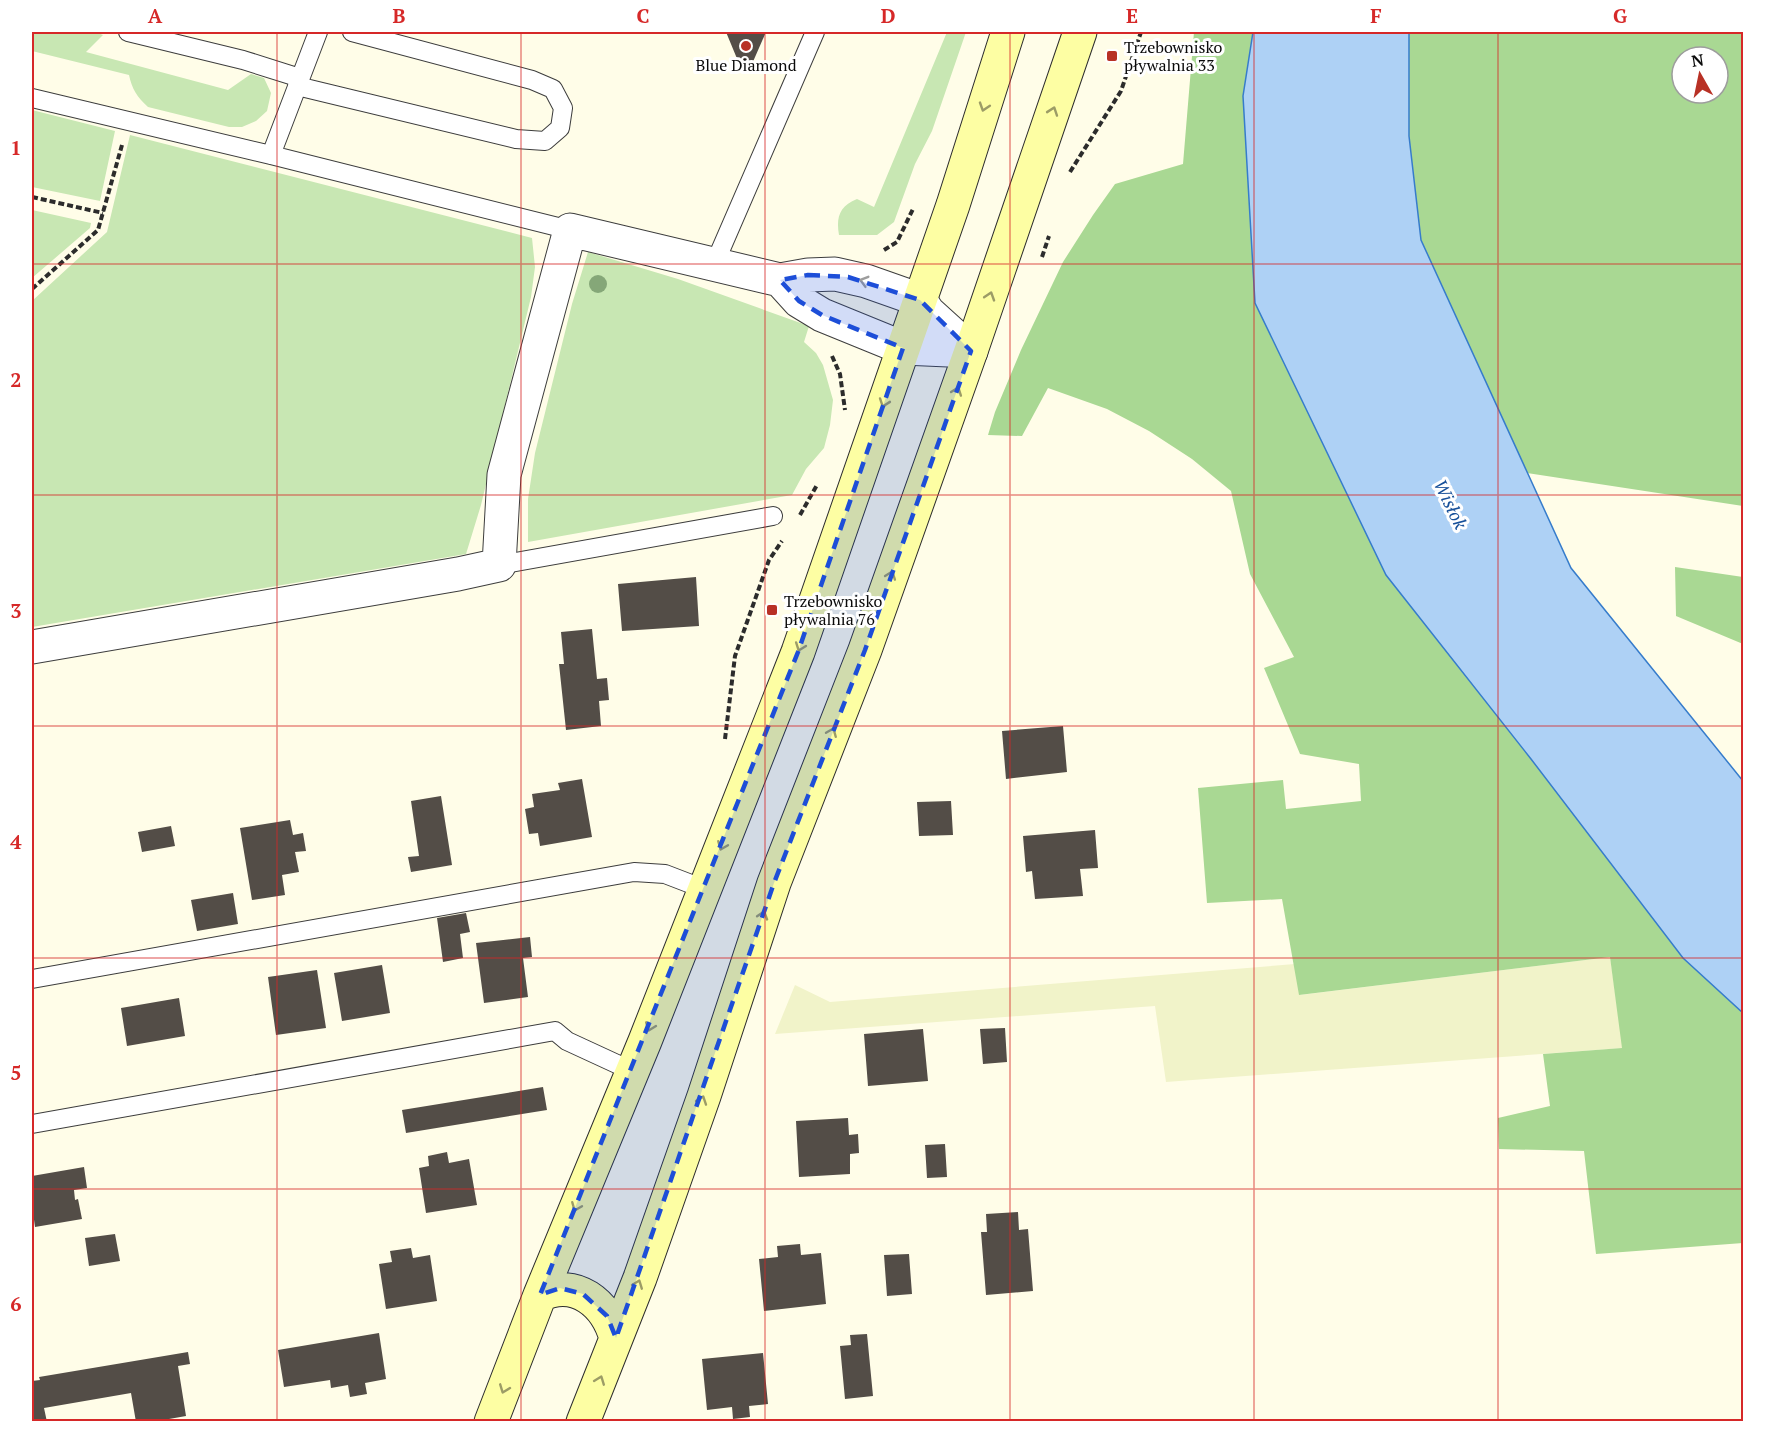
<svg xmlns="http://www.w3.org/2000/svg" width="1775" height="1453" viewBox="0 0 1775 1453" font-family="'PT Serif',serif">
<rect width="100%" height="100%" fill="#fffde8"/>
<path fill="#f1f3c9" d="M1610 957 1623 1048 1166 1082 1155 1006 775 1034 795 985 830 1002 1295 964 1300 995Z"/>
<path fill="#c8e7b3" d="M32 32H95L103 35 86 52 228 90 251 74 264 78 271 93 267 111 256 121 242 127H229L148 107C137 97 132 89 129 75L32 51Z
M947 32H966L932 131 915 164 894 222 877 235H839C836 218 839 206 857 199L874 207Z
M32 110 115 131 100 201 32 187Z
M130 135 532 238 535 267 531 297 481 505 466 554 32 627V301L107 232Z
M32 210 91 223 90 228 32 278Z
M588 252 678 279 809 326 804 342 816 353 823 365 833 400 830 425 824 448 806 469 792 495 528 542V499L535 453 572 304Z"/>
<path fill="#a9d893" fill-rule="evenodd" d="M1194 32H1253L1243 96 1386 575 1531 759 1683 958 1743 1013V1243L1596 1254 1584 1151 1499 1149 1498 1118 1550 1106 1543 1054 1622 1048 1610 957 1299 995 1282 899 1207 903 1198 788 1283 780 1286 809 1361 801 1359 764 1300 754 1264 668 1294 657 1250 574 1231 491 1192 459 1149 431 1107 409 1048 388 1022 436 988 435 995 412 1021 350 1063 262 1093 215 1115 184 1183 164Z
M1409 32H1743V506L1527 473 1421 240 1409 137ZM1682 57H1718V93H1682Z
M1675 567 1743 577V644L1676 616Z"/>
<path fill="#aed1f5" stroke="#367ccb" stroke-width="1.5" d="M1253 32H1409V136L1421 240 1571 568 1743 781V1013L1683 958 1531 759 1386 575 1255 303 1243 96Z"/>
<path fill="#534d47" d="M726 32H766L752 64 743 65 738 61Z
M696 577 699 626 622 631 618 584Z
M592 629 597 679 607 678 609 700 599 701 601 726 566 730 559 664H564L561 632Z
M1063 726 1067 772 1006 779 1002 731Z
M582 779 592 837 540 846 538 833 529 834 525 809 534 807 532 794 560 790 558 783Z
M441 796 452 865 411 872 408 857 419 856 411 801Z
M951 801 953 835 919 836 917 802Z
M290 820 293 835 303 833 306 851 295 852 299 872 282 875 285 895 252 900 240 828Z
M171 826 175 846 142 852 138 832Z
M1095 830 1098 868 1080 869 1083 896 1035 899 1032 871 1026 872 1023 836Z
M233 893 238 924 197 931 191 900Z
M466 913 470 932 460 934 463 958 443 962 437 918Z
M530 937 532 957 523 958 528 997 484 1003 476 943Z
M382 965 390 1013 342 1021 334 973Z
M317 970 326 1028 276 1035 268 977Z
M179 998 185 1036 127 1046 121 1008Z
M1005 1028 1007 1062 983 1064 980 1029Z
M923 1029 928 1081 868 1086 864 1034Z
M543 1087 547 1110 406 1133 402 1110Z
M848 1118 849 1135 858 1134 859 1153 850 1154V1174L799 1177 796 1121Z
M945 1144 947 1177 927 1178 925 1145Z
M447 1152 449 1163 469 1159 477 1205 426 1213 419 1168 429 1166 428 1156Z
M84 1167 87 1188 74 1190 75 1200 78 1199 82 1219 35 1227 32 1205V1176Z
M1018 1212 1019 1230 1028 1229 1033 1291 986 1295 981 1232H987L986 1214Z
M115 1234 120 1261 89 1266 85 1238Z
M800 1244 801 1255 821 1253 826 1304 764 1311 759 1259 778 1257 777 1246Z
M411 1248 413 1258 430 1255 437 1301 386 1309 379 1264 392 1262 390 1251Z
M909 1254 912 1294 887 1296 884 1255Z
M379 1333 386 1379 365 1383 367 1394 350 1397 348 1385 331 1388 330 1380 284 1387 278 1350Z
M867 1334 873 1396 845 1399 840 1346 851 1345 850 1335Z
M188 1352 190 1364 178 1366 186 1416 152 1422H136L131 1393 44 1408 47 1422H32V1381L40 1380 39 1377Z
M763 1353 768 1404 749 1406 750 1417 733 1419 732 1407 707 1410 702 1359Z"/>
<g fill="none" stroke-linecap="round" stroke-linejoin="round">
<g stroke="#3d3d3d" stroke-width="20">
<path id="service" d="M128 32 243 60 300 78
M297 86 516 139 545 141 560 128 563 108 553 89 532 80 352 32
M32 98 271 155 570 230
M271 155 318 32
M714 265 815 32
M499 565 773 516
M32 979 634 872 665 874 704 889
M32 1124 555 1031 567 1041 632 1071"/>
</g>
<g stroke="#3d3d3d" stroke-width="35">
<path id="minor" d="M780 280 799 301 822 315 903 348 971 351
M32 647 458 574 499 565 504 475 570 230 780 280 808 275 835 274 866 281 920 300 928 312 971 351"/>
</g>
<g stroke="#2c2c2c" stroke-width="35">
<path id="secondary" d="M540 1295C576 1278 606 1303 616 1338
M491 1422 540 1295 645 1041 798 652 953 205 1008 32
M583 1422 640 1278 704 1096 774 883 865 650 971 351 1080 32"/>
</g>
<path stroke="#2c2c2c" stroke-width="4" stroke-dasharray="6 3" stroke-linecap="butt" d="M1070 172 1121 91 1141 32
M32 197 103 213
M884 250 897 242 913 209
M1042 257 1049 236
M32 289 98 230 122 145
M832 356 840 374 845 410
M800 515 817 485
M725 739 735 656 769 560 782 541"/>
<use href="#service" stroke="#fff" stroke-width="18"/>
<use href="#minor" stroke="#fff" stroke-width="33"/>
<use href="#secondary" stroke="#fdfea3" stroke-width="33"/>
</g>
<circle fill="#85a778" cx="598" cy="284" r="9"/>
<defs><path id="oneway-chevron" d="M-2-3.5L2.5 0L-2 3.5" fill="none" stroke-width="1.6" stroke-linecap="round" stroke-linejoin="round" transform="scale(1.5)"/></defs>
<g stroke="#9c9c66">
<use href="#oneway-chevron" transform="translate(984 107) rotate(108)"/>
<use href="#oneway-chevron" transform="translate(1053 111) rotate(-71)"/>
<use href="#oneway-chevron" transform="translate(990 296) rotate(-72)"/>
<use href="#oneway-chevron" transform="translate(957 391) rotate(-70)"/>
<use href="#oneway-chevron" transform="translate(884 403) rotate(109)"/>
<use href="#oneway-chevron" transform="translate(891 575) rotate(-70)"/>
<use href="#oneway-chevron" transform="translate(800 647) rotate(110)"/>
<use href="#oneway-chevron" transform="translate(832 732) rotate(-68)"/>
<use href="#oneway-chevron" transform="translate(722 846) rotate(112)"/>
<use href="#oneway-chevron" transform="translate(763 915) rotate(-72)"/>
<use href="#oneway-chevron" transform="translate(650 1027) rotate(111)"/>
<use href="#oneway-chevron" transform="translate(702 1100) rotate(-71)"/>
<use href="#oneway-chevron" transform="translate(576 1207) rotate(112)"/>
<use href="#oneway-chevron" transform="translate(638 1284) rotate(-69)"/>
<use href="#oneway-chevron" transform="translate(600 1380) rotate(-69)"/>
<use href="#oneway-chevron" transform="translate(504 1389) rotate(111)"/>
</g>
<use stroke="#9d9d9d" href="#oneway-chevron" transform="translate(864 281) rotate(-164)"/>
<path fill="#1d4ed8" fill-opacity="0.2" stroke="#1d4ed8" stroke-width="4.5" stroke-dasharray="12 8" stroke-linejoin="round" d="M808 275 848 277 920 300 971 351 865 650 774 883 616 1338 607 1316 583 1294 560 1288 540 1295 798 652 903 348 822 315 799 301 780 280Z"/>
<path fill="none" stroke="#d62828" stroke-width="1.5" stroke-opacity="0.55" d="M277 32V1422M521 32V1422M765 32V1422M1010 32V1422M1254 32V1422M1498 32V1422M32 264H1744M32 495H1744M32 726H1744M32 958H1744M32 1189H1744"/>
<g fill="#b83125" stroke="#fff" stroke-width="2">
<circle cx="746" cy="46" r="6"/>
<rect x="1106" y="50" width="12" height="12" rx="3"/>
<rect x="766" y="604" width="12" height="12" rx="3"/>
</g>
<g text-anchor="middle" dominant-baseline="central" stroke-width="6" stroke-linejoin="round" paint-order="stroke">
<g font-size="16" fill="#0a0a0a" stroke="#fff" text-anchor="start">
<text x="1124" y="47">Trzebownisko<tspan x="1124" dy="18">pływalnia 33</tspan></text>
<text x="746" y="65" text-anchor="middle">Blue Diamond</text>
<text x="784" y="601">Trzebownisko<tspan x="784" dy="18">pływalnia 76</tspan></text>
</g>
<g font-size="18" font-style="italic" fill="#164f99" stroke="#fff">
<text transform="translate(1451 504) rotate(64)">Wisłok</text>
</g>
</g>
<rect width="1775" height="1453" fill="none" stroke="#ffffff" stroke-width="66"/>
<g transform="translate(1700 75) rotate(351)"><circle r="28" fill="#ffffff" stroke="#9d9d9d" stroke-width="1.5"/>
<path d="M0-4.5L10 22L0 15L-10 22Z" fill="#b83125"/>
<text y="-9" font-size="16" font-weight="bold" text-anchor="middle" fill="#0a0a0a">N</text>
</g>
<rect x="33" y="33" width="1709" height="1387" fill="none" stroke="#d62828" stroke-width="2"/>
<g font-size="20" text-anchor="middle" font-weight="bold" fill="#d62828">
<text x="155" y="23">A</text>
<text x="399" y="23">B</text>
<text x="643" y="23">C</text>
<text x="888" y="23">D</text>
<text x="1132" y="23">E</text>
<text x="1376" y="23">F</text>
<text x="1620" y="23">G</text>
<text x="16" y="155">1</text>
<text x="16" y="387">2</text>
<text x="16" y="618">3</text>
<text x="16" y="849">4</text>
<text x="16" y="1080">5</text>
<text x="16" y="1311">6</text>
</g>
</svg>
